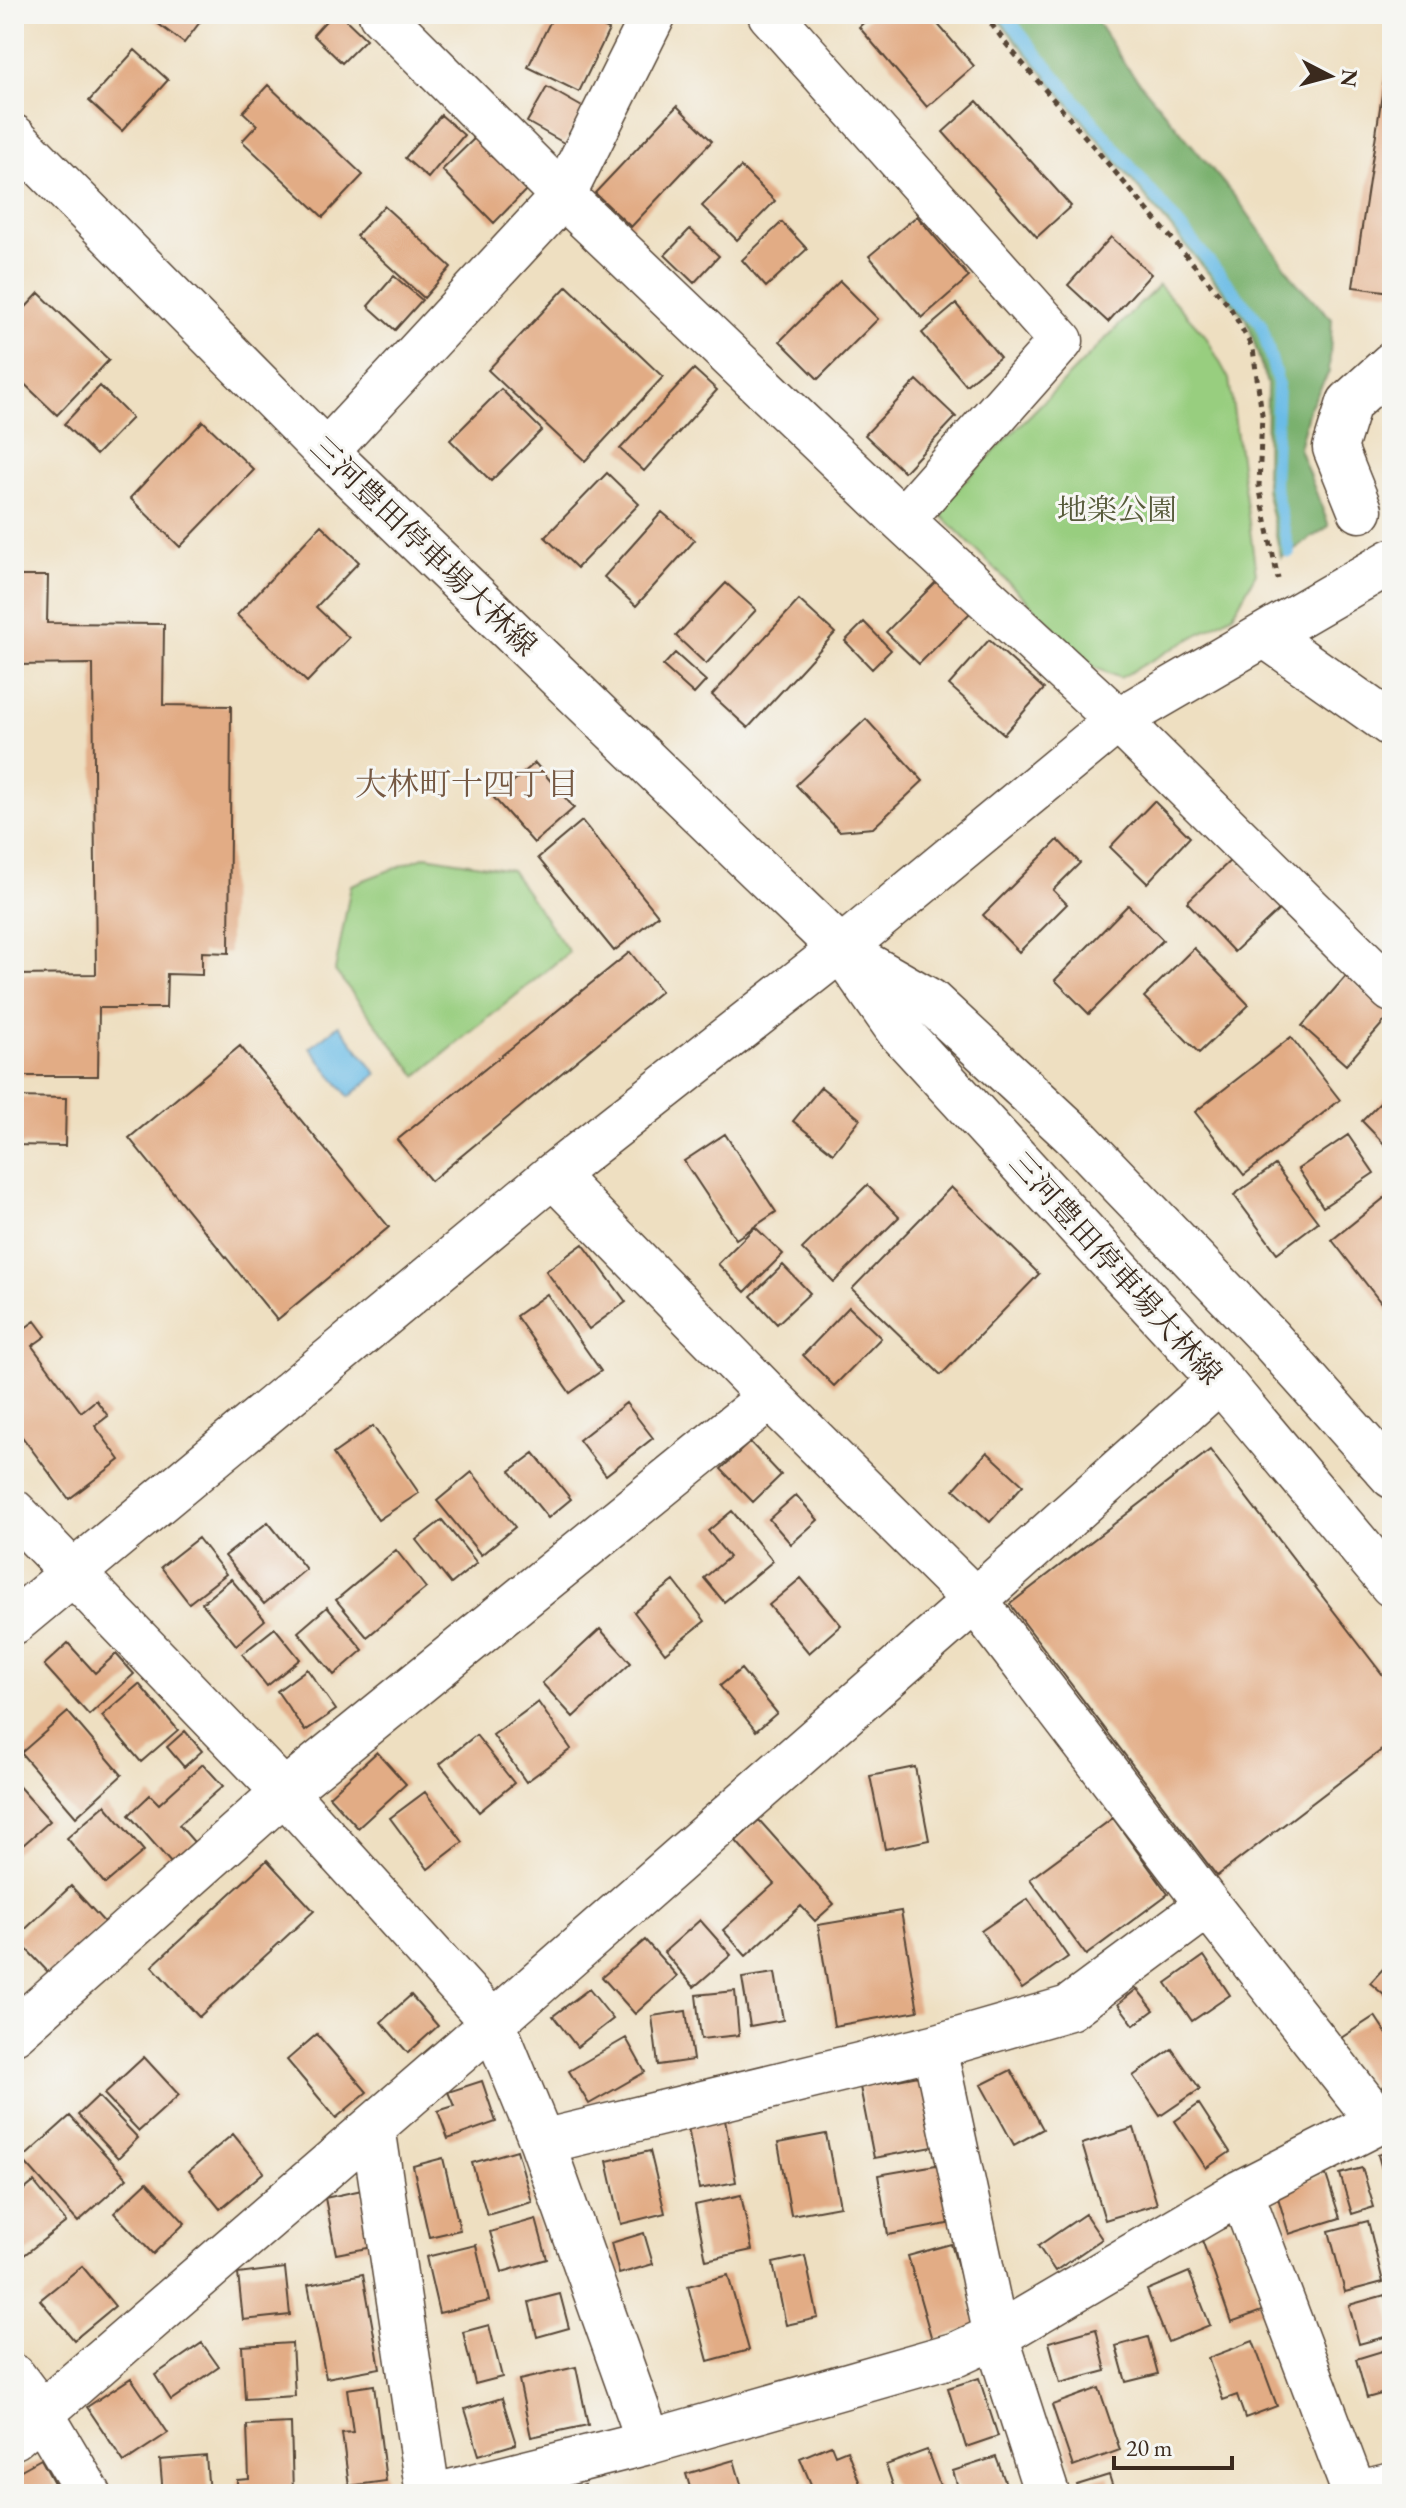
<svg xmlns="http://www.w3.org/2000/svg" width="1406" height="2508" viewBox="0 0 1406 2508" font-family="'EB Garamond','Noto Serif JP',serif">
<rect width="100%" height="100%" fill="#f6f6f2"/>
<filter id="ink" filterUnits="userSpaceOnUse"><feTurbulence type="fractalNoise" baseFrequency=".0125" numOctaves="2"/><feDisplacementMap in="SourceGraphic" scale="16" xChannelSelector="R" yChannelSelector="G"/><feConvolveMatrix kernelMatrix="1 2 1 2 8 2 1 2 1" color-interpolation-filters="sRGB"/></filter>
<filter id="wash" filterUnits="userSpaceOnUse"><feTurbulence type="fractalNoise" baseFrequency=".006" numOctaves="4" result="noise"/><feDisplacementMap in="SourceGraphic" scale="32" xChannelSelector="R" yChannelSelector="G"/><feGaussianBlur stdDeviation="1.8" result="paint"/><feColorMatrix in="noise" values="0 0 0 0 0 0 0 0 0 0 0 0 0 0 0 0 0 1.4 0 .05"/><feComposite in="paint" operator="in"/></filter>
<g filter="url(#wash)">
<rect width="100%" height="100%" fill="#eedfc1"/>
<path fill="#98ce7f" stroke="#6a7c4e" stroke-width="2" d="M1159 285 1205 335 1229 379 1256 573 1233 615 1120 678 1093 667 936 510Z
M426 856 511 870 569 952 417 1076 335 971 351 885Z"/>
<path fill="#7ab16e" stroke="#5a6e46" stroke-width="2" d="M994 14H1092L1126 66 1241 204 1296 282 1332 319 1329 372 1309 409 1299 448 1329 526 1281 558 1266 489 1267 384 1247 320Z"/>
<path fill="#6bbce6" stroke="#537382" stroke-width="2" d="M339 1025 377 1074 349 1097 310 1048Z"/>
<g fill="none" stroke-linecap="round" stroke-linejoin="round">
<path stroke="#6bbce6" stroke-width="12" d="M1004 14 1261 324 1278 383 1274 484 1289 552"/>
</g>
<g id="blocks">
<path fill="#e2ac85" d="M145 14H206L184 43Z
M332 14H340L366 39 342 63 313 35Z
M554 14H577L609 30 579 92 528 67Z
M873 14H929L974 66 927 107 859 27Z
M1390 41H1392V292L1353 287Z
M135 50 168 80 122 131 89 101Z
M268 85 363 175 323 217 242 141 257 125 243 112Z
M547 87 584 108 564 143 527 122Z
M977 101 1071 206 1037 237 943 132Z
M677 106 712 141 631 227 595 193Z
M441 115 464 135 428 178 405 158Z
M477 136 528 188 494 223 442 170Z
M741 167 775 201 737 240 702 206Z
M384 206 451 267 424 298 356 236Z
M917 216 969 277 922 318 869 256Z
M782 222 807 249 766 287 742 260Z
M690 229 719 256 694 283 665 255Z
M1111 237 1151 274 1108 322 1068 285Z
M394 276 422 300 395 330 368 306Z
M840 281 878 319 818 379 780 341Z
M567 286 663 377 585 461 488 370Z
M39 293 109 360 57 415 14 374V320Z
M956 304 1000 357 966 385 922 333Z
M694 369 717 390 644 471 620 449Z
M917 380 956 417 904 472 865 435Z
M100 386 132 418 96 455 64 424Z
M501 389 542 430 491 481 450 440Z
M203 421 254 470 180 547 130 498Z
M607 473 639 504 577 568 545 537Z
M662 512 695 540 636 606 604 577Z
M321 525 359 562 316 607 349 638 307 682 237 615Z
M14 576H48L47 623 164 624 163 705 231 706 229 953 202 952V975L167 974 166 1008H99L98 1076H14V975L96 974 93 664 14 665Z
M939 579 971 612 919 664 886 632Z
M726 583 756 610 706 664 676 636Z
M799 600 835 633 748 728 712 695Z
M864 622 891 650 872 669 845 641Z
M989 640 1044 689 1004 734 949 685Z
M675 653 706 681 694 694 663 666Z
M866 719 923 781 873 828 839 831 796 785Z
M535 763 574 808 534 843 494 798Z
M1154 801 1190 837 1147 883 1110 847Z
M582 821 658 915 614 951 538 858Z
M1058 840 1080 863 1053 890 1067 904 1019 952 983 915Z
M1234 857 1281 908 1234 952 1187 902Z
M1128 905 1163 940 1089 1014 1055 980Z
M1194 948 1249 1005 1199 1053 1144 997Z
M630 952 661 991 431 1181 397 1140Z
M1346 976 1390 1015 1346 1065 1302 1026Z
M1291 1037 1340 1100 1244 1175 1195 1112Z
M240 1046 389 1227 277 1320 129 1138Z
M821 1087 860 1119 833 1153 793 1121Z
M1392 1091V1152L1362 1121Z
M14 1097 66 1098 65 1146 14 1145Z
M725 1134 776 1212 736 1239 684 1161Z
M1348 1135 1374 1173 1323 1207 1298 1169Z
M1275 1165 1318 1222 1277 1253 1234 1195Z
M867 1185 899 1217 834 1282 802 1249Z
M951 1187 1039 1274 941 1375 852 1289Z
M1388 1195 1392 1200V1310L1389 1313 1332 1240Z
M755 1227 783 1254 745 1292 718 1264Z
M583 1244 626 1302 589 1329 546 1271Z
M783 1265 810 1293 777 1324 751 1296Z
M547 1294 601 1371 570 1393 516 1316Z
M849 1307 881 1338 834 1386 803 1355Z
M35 1321 46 1336 32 1346 81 1412 96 1400 108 1416 95 1426 120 1460 69 1499 14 1426V1328L18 1333Z
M626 1403 653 1438 606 1475 579 1440Z
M373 1426 419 1493 378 1520 333 1454Z
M750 1442 781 1475 753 1502 721 1469Z
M1210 1450 1392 1687V1742L1217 1876 1010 1604Z
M987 1452 1023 1485 990 1522 954 1489Z
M534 1453 571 1499 548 1518 510 1471Z
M472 1472 515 1527 481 1555 437 1501Z
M796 1495 818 1520 791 1544 769 1519Z
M732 1511 773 1561 724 1602 704 1578 729 1557 708 1531Z
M442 1520 477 1563 451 1584 416 1540Z
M268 1522 306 1569 264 1604 225 1556Z
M198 1538 226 1574 189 1603 161 1567Z
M396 1550 426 1588 367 1637 336 1600Z
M801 1578 841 1625 809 1653 769 1605Z
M231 1579 265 1620 236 1645 202 1603Z
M674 1581 705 1621 665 1653 634 1612Z
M327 1607 363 1650 334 1675 298 1632Z
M275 1628 300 1659 267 1686 242 1654Z
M600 1629 631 1663 573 1717 542 1683Z
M68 1643 95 1673 116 1654 134 1674 89 1715 44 1665Z
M307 1669 336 1710 305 1731 277 1691Z
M741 1669 777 1713 756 1731 720 1686Z
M139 1684 178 1730 141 1762 102 1716Z
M538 1702 571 1749 526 1782 493 1735Z
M68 1712 122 1775 76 1817 21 1753Z
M185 1731 202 1751 184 1767 167 1747Z
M476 1735 514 1783 479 1812 440 1764Z
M377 1752 406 1784 358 1828 329 1796Z
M203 1764 223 1786 179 1825 194 1842 171 1863 129 1815 150 1795 159 1804Z
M915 1767 929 1840 885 1849 870 1776Z
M14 1781 50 1821 14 1853Z
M425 1792 463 1842 428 1869 390 1818Z
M105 1805 144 1851 105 1884 67 1838Z
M1113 1818 1168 1894 1086 1955 1030 1879Z
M759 1820 834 1904 815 1921 801 1906 746 1956 723 1930 774 1884 736 1841Z
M267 1860 314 1911 199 2017 152 1966Z
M71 1886 105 1923 50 1974 16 1938Z
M1028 1899 1068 1957 1022 1989 981 1931Z
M901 1911 918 2011 834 2026 818 1925Z
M700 1920 731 1955 694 1987 664 1952Z
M645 1940 677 1976 635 2014 602 1977Z
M1204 1956 1230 1995 1192 2021 1166 1983Z
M1392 1959V2002L1370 1983Z
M775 1973 783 2020 750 2026 742 1978Z
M589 1989 613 2019 577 2047 553 2016Z
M1137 1989 1154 2010 1134 2025 1118 2004Z
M735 1991 739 2035 701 2039 696 1995Z
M411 1995 438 2026 408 2053 381 2022Z
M686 2011 693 2060 658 2065 652 2016Z
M1375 2016 1392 2042V2081L1376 2091 1341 2038Z
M317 2034 367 2092 336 2118 287 2060Z
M626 2038 645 2072 589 2104 569 2071Z
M1172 2049 1200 2089 1160 2116 1133 2076Z
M144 2057 179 2095 139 2131 104 2094Z
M1011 2070 1043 2129 1014 2145 981 2085Z
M924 2075 938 2146 874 2158 860 2087Z
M482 2081 496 2122 448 2139 438 2111 454 2106 448 2092Z
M98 2096 138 2138 118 2158 78 2115Z
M1199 2104 1230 2152 1206 2168 1175 2121Z
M70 2116 127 2178 78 2222 22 2159Z
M725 2120 736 2182 699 2189 688 2127Z
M1134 2128 1157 2204 1105 2220 1082 2144Z
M233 2134 264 2172 220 2209 189 2171Z
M826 2134 840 2206 791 2215 778 2143Z
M517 2150 532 2202 487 2215 472 2163Z
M650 2151 665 2213 621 2224 607 2161Z
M1392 2151V2182L1386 2183 1378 2155Z
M443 2158 460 2230 429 2237 413 2166Z
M942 2164 953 2223 888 2235 878 2175Z
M1362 2168 1374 2207 1352 2214 1340 2174Z
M1326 2175 1340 2218 1289 2234 1276 2191Z
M34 2182 66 2222 14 2263V2198Z
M147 2182 185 2223 153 2254 114 2213Z
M362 2190 373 2247 336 2254 325 2198Z
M741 2195 752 2250 706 2260 695 2205Z
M1085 2214 1102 2239 1055 2271 1038 2246Z
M536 2219 547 2259 502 2272 490 2232Z
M1368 2221 1383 2282 1345 2292 1329 2231Z
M1232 2225 1262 2311 1231 2322 1201 2237Z
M644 2233 653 2264 619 2274 611 2243Z
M951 2244 976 2326 932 2340 908 2256Z
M476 2245 489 2301 439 2313 426 2257Z
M805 2256 818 2318 786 2325 773 2263Z
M82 2266 115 2306 74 2340 40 2300Z
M285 2268 290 2315 243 2320 238 2274Z
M1189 2272 1210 2325 1168 2342 1147 2290Z
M363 2274 380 2368 326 2378 308 2285Z
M728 2275 749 2350 708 2361 688 2286Z
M560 2294 569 2328 537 2337 529 2302Z
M1385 2295 1392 2323V2335L1359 2344 1349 2305Z
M489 2325 502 2377 475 2384 463 2332Z
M1096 2329 1106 2371 1060 2383 1049 2342Z
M1148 2337 1158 2374 1126 2382 1116 2346Z
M1253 2341 1277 2406 1245 2418 1237 2395 1223 2400 1208 2358Z
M202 2343 219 2367 171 2400 155 2375Z
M292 2343 295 2396 245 2399 242 2346Z
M1392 2348V2391L1367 2398 1356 2359Z
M576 2367 588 2425 531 2437 519 2380Z
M131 2378 168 2433 124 2462 87 2407Z
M979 2378 998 2436 966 2447 948 2388Z
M374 2385 386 2481 349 2486 342 2433 353 2432 347 2389Z
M1099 2388 1120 2450 1073 2467 1052 2405Z
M502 2398 516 2444 479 2455 465 2409Z
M1392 2401V2433L1382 2405Z
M291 2423 293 2494H237V2480L249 2479 247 2425Z
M831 2445 835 2455 847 2450 864 2494H815L800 2458Z
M927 2450 943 2494H896L886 2465Z
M206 2456 209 2494H163L160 2460Z
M996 2457 1006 2484 977 2494H960L953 2471Z
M41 2459 60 2494H14V2474Z
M734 2460 744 2494H692L686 2474Z
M1109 2475 1115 2494H1080L1077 2485Z
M585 2485 588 2494H555V2493Z"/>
</g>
</g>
<g filter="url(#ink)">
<use href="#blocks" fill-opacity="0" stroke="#564536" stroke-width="2"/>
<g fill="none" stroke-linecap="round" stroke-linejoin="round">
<g stroke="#564536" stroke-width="47">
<path id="minor" d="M381 14 563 196 902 520 1118 720 1392 990
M770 14 1061 341 902 520
M326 452 563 196 654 14
M1360 510 1335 448 1349 403 1392 364
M1266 636 1392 725
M553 1175 770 1397 975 1600 1208 1905 1379 2122
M14 1512 284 1792 493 2023 542 2142 649 2442
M14 1622 553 1175 841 949 1118 720 1392 561
M14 2032 284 1792 770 1397
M934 2047 996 2336 1047 2494
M373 2127 428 2494
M542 2142 934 2047 1069 2008 1208 1905
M1241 2192 1355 2494
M14 2377 41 2413 89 2494
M14 2437 493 2023 975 1600 1220 1380
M442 2494 649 2442 957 2354 996 2336 1241 2192 1379 2122 1392 2118
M1355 2494 1392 2485"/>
</g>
<g stroke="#564536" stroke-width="47">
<path id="major" d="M14 137 326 452 841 949 898 1030 1220 1380 1392 1585
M853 957 930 1001 1075 1136 1271 1340 1392 1476"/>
</g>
<path stroke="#564536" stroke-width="5" stroke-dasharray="6 6" stroke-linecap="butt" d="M984 14 1007 45 1230 307 1253 349 1262 414 1259 486 1278 579"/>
<use href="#minor" stroke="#fff" stroke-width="44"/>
<use href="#major" stroke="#fff" stroke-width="44"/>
</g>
</g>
<g text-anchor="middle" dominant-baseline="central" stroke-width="6" stroke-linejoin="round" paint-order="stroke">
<g font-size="30" fill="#575b3b" stroke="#f6f6f2">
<text x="1117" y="509">地楽公園</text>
</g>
<g font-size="30" fill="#3b2a1e" stroke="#f6f6f2">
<text transform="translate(424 546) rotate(44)">三河豊田停車場大林線</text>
<text transform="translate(1116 1268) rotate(48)">三河豊田停車場大林線</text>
</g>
<g font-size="32" fill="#755842" stroke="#f6f6f2">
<text x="467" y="784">大林町十四丁目</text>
</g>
</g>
<rect width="1406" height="2508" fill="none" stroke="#f6f6f2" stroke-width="48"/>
<g transform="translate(1330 76) rotate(96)" stroke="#f6f6f2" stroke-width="6" paint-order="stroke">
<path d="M0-6L14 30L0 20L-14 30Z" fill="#3b2a1e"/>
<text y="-12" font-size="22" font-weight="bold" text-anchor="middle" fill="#3b2a1e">N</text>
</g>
<path d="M1114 2456v12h118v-12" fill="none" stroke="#3b2a1e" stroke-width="4"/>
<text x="1126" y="2456" font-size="24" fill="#3b2a1e" stroke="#f6f6f2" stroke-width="6" paint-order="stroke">20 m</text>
</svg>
